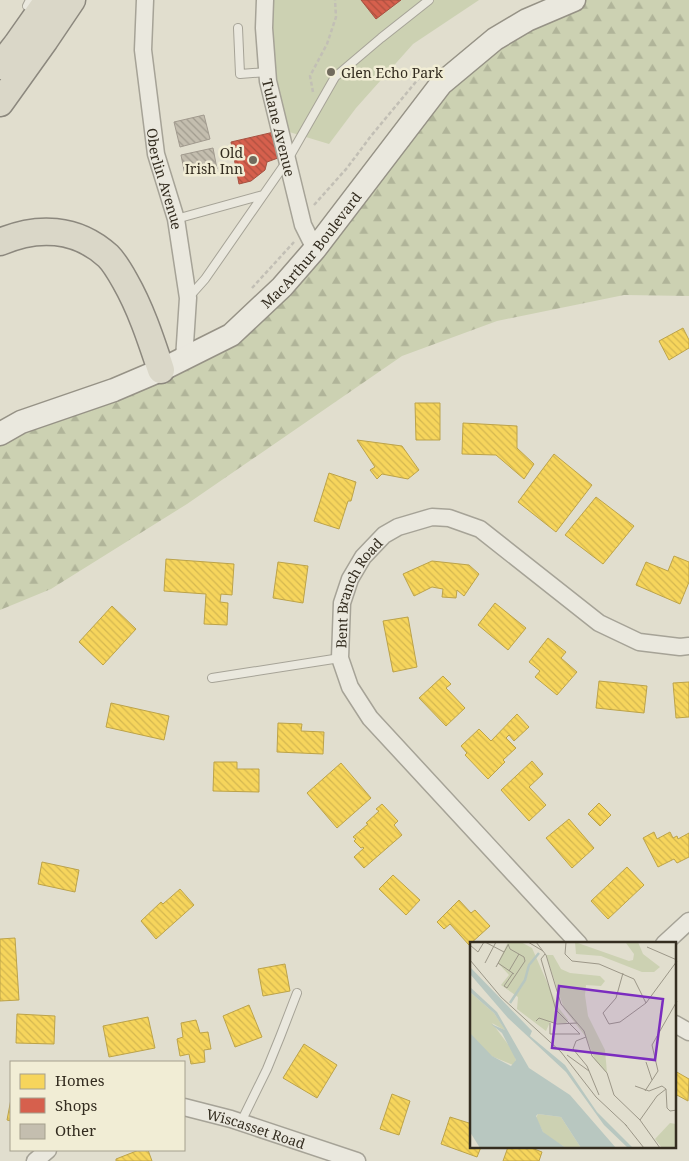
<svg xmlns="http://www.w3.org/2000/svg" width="689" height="1161" viewBox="0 0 689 1161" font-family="'Noto Serif',serif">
<defs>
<pattern id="forest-firs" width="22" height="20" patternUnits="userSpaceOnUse" patternTransform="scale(1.25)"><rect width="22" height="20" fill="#ccd1b2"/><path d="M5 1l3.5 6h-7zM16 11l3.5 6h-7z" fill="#b0b499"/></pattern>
<pattern id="homes-back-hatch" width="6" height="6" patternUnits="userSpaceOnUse" patternTransform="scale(1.25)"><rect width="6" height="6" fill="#f6d55c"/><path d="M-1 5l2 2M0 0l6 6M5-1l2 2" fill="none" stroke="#d4b750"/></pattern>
<pattern id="shops-back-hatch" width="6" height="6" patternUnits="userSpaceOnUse" patternTransform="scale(1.25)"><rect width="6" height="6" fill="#d6604d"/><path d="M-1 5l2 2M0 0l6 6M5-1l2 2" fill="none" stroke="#ae5040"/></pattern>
<pattern id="building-back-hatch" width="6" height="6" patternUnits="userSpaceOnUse" patternTransform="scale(1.25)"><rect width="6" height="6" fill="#c4beaf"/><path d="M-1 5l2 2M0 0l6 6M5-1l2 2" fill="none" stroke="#a09b8e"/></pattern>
</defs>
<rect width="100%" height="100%" fill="#e1dece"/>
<path fill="url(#forest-firs)" d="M574 0H689V296L624 295 497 321 402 356 187 504 51 589 0 610V434L231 335 441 84Z"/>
<path fill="#ccd1b2" d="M273 0H479L413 44 356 108 329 144 286 131C277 87 271 45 273 0Z"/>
<path fill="url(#homes-back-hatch)" stroke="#bca34a" d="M683 328 689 340V348L669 360 659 341Z
M415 403H440V440H416Z
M463 423 517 426V448L534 464 524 479 496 455 462 454Z
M357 440 402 446 419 470 408 479 382 474 377 479 370 470 375 467Z
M554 454 592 485 556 532 518 502Z
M329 473 356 482 351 501H348L339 529 314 521Z
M596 497 634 526 603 564 565 535Z
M674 556 689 562V582L680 604 636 585 646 562 668 571Z
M166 559 234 564 232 595 221 594 220 602 228 603 227 625 204 624 206 594 164 591Z
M432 561 469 565 479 574 464 596 457 590 456 598 442 597 443 589 432 587 414 596 403 574Z
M278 562 308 566 303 603 273 598Z
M495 603 526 628 508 650 478 625Z
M112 606 136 629 103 665 79 642Z
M408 617 417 667 393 672 383 621Z
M548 638 566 652 561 658 577 672 557 695 535 677 540 671 529 662Z
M443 676 451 684 446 688 465 708 446 726 419 698Z
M599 681 647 686 644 713 596 708Z
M689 682V717L676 718 673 683Z
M111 703 169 716 164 740 106 727Z
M517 714 529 727 514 741 509 735 506 738 516 748 503 760 505 762 488 779 465 755 467 753 461 746 479 729 491 741Z
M278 723 302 724 301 731 324 732 323 754 277 752Z
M532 761 543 774 529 787 546 805 529 821 501 790Z
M214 762H237V769H259V792L213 791Z
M341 763 371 798 337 828 307 793Z
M599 803 611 815 600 826 588 814Z
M382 804 398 821 394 825 402 835 364 868 354 857 364 848 363 847 361 848 354 841 356 839 353 837 368 824 366 823 379 811 376 809Z
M569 819 594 848 572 868 546 838Z
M654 832 657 839 670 832 673 838 677 836 678 839 689 833V857L677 863 674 859 658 867 643 838Z
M42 862 79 870 75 892 38 884Z
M627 867 644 885 608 919 591 901Z
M393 875 420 900 406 915 379 889Z
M180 889 194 905 156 939 141 921 161 902 163 904Z
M459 900 471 913 475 910 490 926 469 945 450 924 444 929 437 922Z
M15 938 19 1000 0 1001V939Z
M285 964 290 991 263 996 258 969Z
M249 1005 262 1037 235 1047 223 1016Z
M17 1014 55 1016 54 1044 16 1043Z
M148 1017 155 1048 109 1057 103 1026Z
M196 1020 200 1033 208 1032 211 1049 204 1050 205 1062 191 1064 189 1054 180 1056 177 1039 183 1037 181 1023Z
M304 1044 337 1065 317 1098 283 1078Z
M675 1071 689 1079 688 1101 675 1094Z
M392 1094 410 1101 399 1135 380 1129Z
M11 1099V1121L7 1120Z
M450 1117 472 1124V1147H481L477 1157 441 1144Z
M508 1147H529L542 1152 539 1161H503Z
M139 1150H148L152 1161H116V1159Z"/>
<path fill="url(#shops-back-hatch)" stroke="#a55140" d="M361 0H401L376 19Z
M274 132 278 158 267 162 265 170 251 181 239 184 231 142Z"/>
<path fill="url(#building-back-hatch)" stroke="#a19a8e" d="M204 115 210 139 180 147 174 122Z
M213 148 217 169 185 175 181 155Z"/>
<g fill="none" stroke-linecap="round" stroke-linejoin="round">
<g stroke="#a6a397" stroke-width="10">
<path id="service" d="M27 6 30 0
M238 28 240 74 267 72
M176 219 263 195
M189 297 205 279 287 161 335 77 381 38 429 0
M212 678 340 658
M241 1122 267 1069 280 1037 297 993"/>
</g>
<g stroke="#a6a397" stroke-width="19">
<g id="minor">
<path id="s1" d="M145 0 143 50 156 154 176 219 188 298 184 359"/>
<path id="s2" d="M265 0 264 28 268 81 303 225 315 249"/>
<path id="s3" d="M579 944 370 718 350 687 340 658 342 603 350 579 363 557 384 535 398 527 432 517 449 518 480 529 599 623 639 642 680 647 689 646"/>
<path d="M664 944 689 921"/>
<path d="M675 1024 689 1032"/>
<path id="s4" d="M184 1107 231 1119 357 1161"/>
<path d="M35 1161 48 1150"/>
</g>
</g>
<g stroke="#969286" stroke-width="25">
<g id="secondary">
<path id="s5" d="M0 434 21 422 114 390 161 370 231 335 282 287 315 249 441 84 495 39 527 20 574 0"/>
</g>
</g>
<g stroke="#8c887e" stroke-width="29">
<path id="trunk" d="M0 66 17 44 48 0
M0 103 45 40 72 0
M0 242C37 226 76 227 108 256 115 263 120 272 125 281 141 309 151 340 161 370"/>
</g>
<path stroke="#c2bfb5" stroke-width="2.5" stroke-dasharray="4 2.5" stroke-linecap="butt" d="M313 92 310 76 327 44 336 17 335 0
M314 205 347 168 371 136 424 72 428 69
M252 288 294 242"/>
<use href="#service" stroke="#eae8de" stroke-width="8"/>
<use href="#minor" stroke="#eae8de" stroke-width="16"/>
<use href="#secondary" stroke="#eae8de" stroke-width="22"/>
<use href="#trunk" stroke="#dad7c8" stroke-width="26"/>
</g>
<g fill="#716b5d" stroke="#f1edd5" stroke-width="2">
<circle cx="331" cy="72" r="5"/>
<circle cx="253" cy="160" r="5"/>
</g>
<g text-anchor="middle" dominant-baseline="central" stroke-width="5" stroke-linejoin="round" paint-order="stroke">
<g font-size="14" fill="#342d20" stroke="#f1edd5" text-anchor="start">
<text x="341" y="72">Glen Echo Park</text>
<text x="243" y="152" text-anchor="end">Old<tspan x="243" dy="16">Irish Inn</tspan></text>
</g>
<g font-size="14" fill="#342d20" stroke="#f1edd5">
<text stroke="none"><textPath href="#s2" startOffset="129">Tulane Avenue</textPath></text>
<text stroke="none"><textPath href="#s1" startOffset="181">Oberlin Avenue</textPath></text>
<text stroke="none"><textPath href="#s5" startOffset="369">MacArthur Boulevard</textPath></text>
<text stroke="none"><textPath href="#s3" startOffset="445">Bent Branch Road</textPath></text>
<text stroke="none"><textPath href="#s4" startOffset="75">Wiscasset Road</textPath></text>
</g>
</g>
<g transform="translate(470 942)">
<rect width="206" height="206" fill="#e1dece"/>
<path d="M105 0 159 19 163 18 164 12 156 1 168 0 173 12 190 25 184 30H172L131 14 106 12ZM76 13H83L91 27 100 31 130 34 135 39 131 44 116 43 115 53 118 74 135 108 137 131 125 118 116 95 94 67ZM0 50 24 71 36 89 22 81 43 109 46 118 43 123 21 114 1 94ZM68 172 91 175 111 206H96L74 192 66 176Z" fill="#ccd1b2"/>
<path d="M38 0H51L62 6 88 65 98 78 96 82 80 80 76 89 47 67 48 55 31 43 39 33 28 21ZM200 181 206 182V206H192L185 197Z" fill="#ccd1b2"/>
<path d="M0 25 62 89 60 94 95 123 127 170 163 206H158L134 183 96 130 38 76 0 32ZM0 45 27 70 59 126 100 153 146 206H111L91 175 68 172 66 174 73 190 96 206H10L0 190V91L22 114 41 124 46 118 32 91 21 82 35 88 24 71 0 50Z" fill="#b8c7c0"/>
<path fill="none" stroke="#b8c7c0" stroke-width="2.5" d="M40 61 55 38 59 23 69 11"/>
<path fill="none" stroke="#9c9788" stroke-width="1" d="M15 0 34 10M58 0 73 9M66 0 76 13 91 62 114 89 122 114 137 131 144 153 170 178 190 206M96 0 95 12 102 19 129 22 164 37 176 61M38 2 40 7 54 15 55 19 37 46 34 44 43 31M0 3 8 10 14 0M177 5 207 18M75 12 71 17 86 68 110 92M0 18 31 55 91 110 126 155 157 184M15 21 26 0M28 21 44 32M26 25 38 3M39 29 49 12M153 31 146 56 133 71 139 82 150 80 176 61 207 19M66 79 69 76 87 82 107 81M80 81V92H110M116 95 106 99 103 107 117 124 129 153M97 113 119 129M176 120 182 138M165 144 179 149 192 144 196 147M196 147 197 166 200 169 207 168M175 149 188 129 182 103 207 59M170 178 187 154 196 147M155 182 174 206"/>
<path fill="#7b2cbf" fill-opacity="0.15" stroke="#7b2cbf" stroke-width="2.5" d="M89 44 193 57 185 118 82 106Z"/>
<rect width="206" height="206" fill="none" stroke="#342d20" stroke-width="2.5"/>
</g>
<rect x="10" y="1061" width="175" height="90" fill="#f1edd5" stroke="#a5a08d"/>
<rect x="20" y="1074" width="25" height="15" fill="#f6d55c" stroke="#a5a08d"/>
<text x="55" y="1086" font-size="15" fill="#342d20">Homes</text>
<rect x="20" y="1098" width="25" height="15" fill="#d6604d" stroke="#a5a08d"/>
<text x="55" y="1111" font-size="15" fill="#342d20">Shops</text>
<rect x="20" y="1124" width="25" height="15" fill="#c4beaf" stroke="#a5a08d"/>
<text x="55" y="1136" font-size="15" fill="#342d20">Other</text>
</svg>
